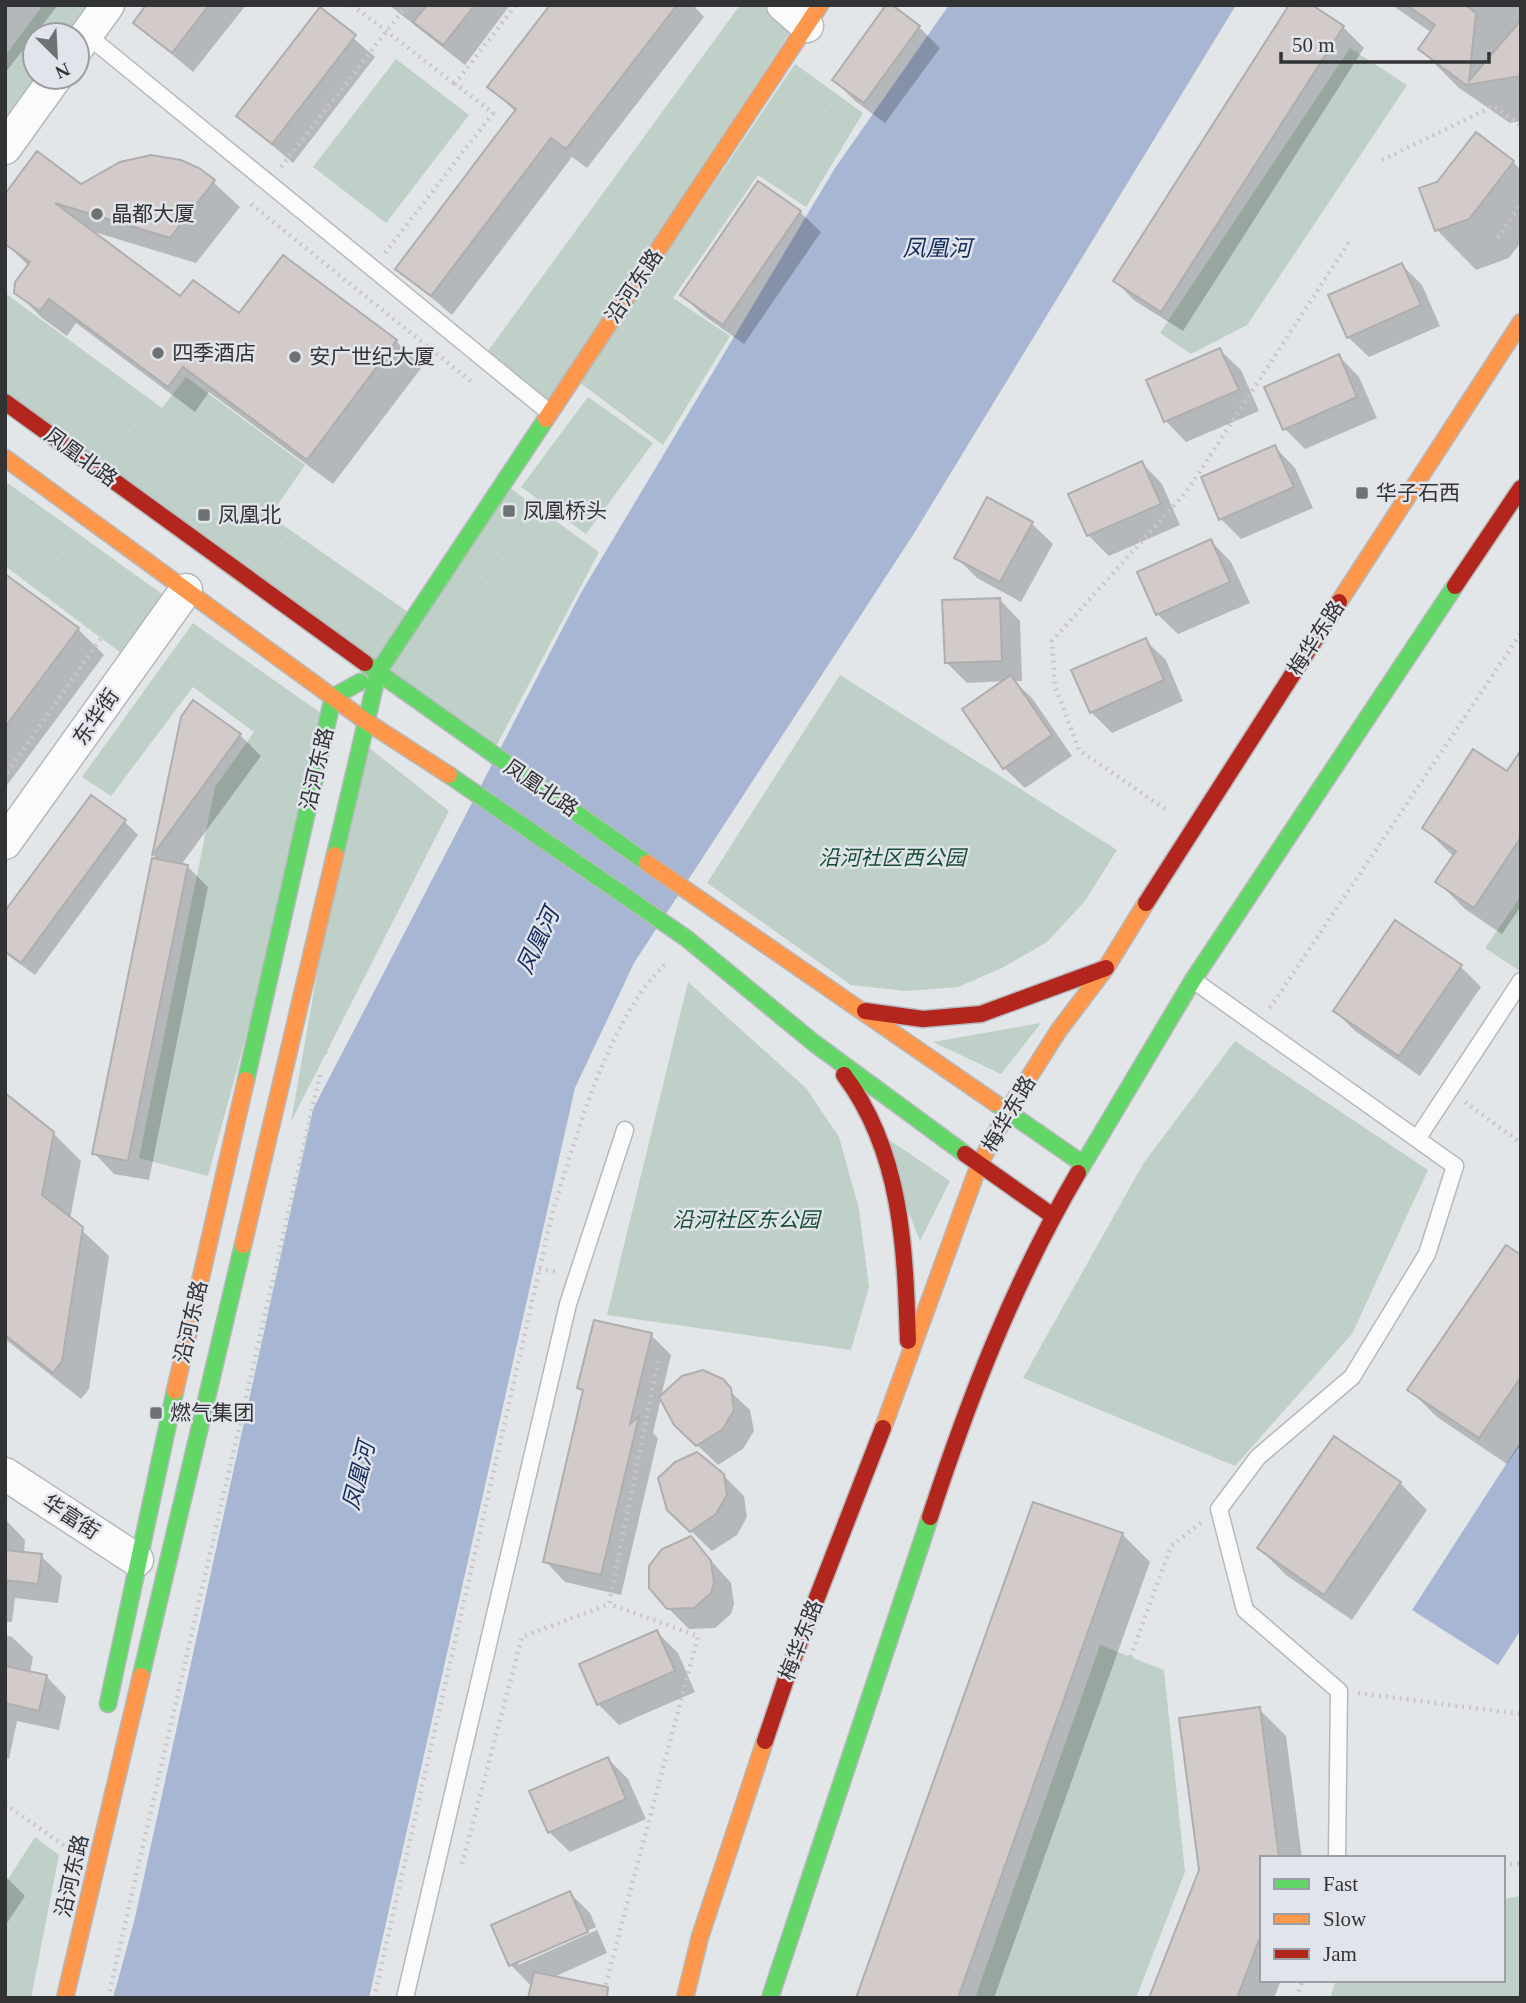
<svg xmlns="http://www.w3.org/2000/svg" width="1526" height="2003" viewBox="0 0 1526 2003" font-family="'Times New Roman','Noto Sans SC',serif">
<rect width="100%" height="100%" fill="#e3e6e9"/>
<path fill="#bed0c7" d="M43 5H99L77 35H35V77H47L5 135V56Z
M740 5H771L794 26 547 404 488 351Z
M1350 48 1407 85 1247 325 1191 354 1160 333Z
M396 59 469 115 386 223 313 167Z
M795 64 863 113 806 207 758 175 673 298 730 336 663 445 579 382Z
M5 293 162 408 186 377 305 465 270 516 408 612 373 662 5 395Z
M588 397 653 443 586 534 521 487Z
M5 481 162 594 121 653 5 566Z
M510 488 599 552 494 750 385 671Z
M193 623 332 721 208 1176 139 1158 215 787 254 732 193 687 111 796 82 777Z
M840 675 1117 850 1085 901 1047 942 1002 968 958 987 906 991 851 985 707 883Z
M358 739 449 811 291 1122Z
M1521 896V972L1485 948Z
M688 982 806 1088 839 1137 859 1209 869 1287 851 1350 607 1315Z
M1041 1023 1001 1074 933 1042Z
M1235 1041 1428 1170 1352 1334 1235 1466 1023 1378 1143 1164Z
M876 1131 950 1181 920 1241Z
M1100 1645 1164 1670 1185 1872 1136 1998H975Z
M35 1837 59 1855 31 1998H5V1884Z
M1521 1896V1998H1330L1336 1980H1503V1899Z"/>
<path fill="#a7b6d3" d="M949 5H1236L913 535 634 963 575 1088 369 1998H113L134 1922 313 1109 582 591 835 168Z
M1521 1441V1630L1498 1665 1412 1610Z"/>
<path fill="#0003" fill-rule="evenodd" d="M5 5H58L5 73Z
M148 5H246L193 72 135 23Z
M389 5H510L465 65Z
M552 5H693L704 17 587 168 572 157 452 315 397 268 516 112 489 87Z
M888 5 919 27 940 48 885 123 855 101 834 80Z
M1309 5 1343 27 1364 48 1183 331 1135 301 1115 281Z
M1392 5H1521V121L1510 123 1459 88 1420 49 1432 33Z
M321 10 375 57 293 163 238 116Z
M1513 162 1521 170V242L1509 258 1476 270 1437 230Z
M199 169 240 207 196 263 91 231 181 298 239 316 396 341 422 367 333 484 209 392 195 412 76 323 67 336 42 318 16 292 29 266 5 243V196Z
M800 212 821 232 744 344 703 315 682 295Z
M1402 265 1422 285 1440 326 1369 357 1348 337Z
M1220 350 1241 370 1259 411 1186 442 1166 421 1148 381Z
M1339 356 1359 377 1377 418 1305 449 1285 429Z
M1275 447 1295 468 1313 508 1241 539 1221 519Z
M1142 463 1162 484 1180 525 1109 556 1088 535Z
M987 499 1032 524 1053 544 1021 602 977 578 956 557Z
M1211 541 1231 562 1250 603 1178 634 1157 614Z
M5 576 78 629 104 655 5 788Z
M1000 600 1020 621 1022 681H1014L1032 698 1072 756 1025 788 1004 768 1006 681 967 683 946 662Z
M1145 640 1166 660 1183 701 1112 733 1091 712Z
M193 702 240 735 261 756 181 865 187 866 208 887 149 1180 114 1174 94 1153 159 861 154 856 182 717Z
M1521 753V906L1502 934 1465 909 1438 882 1454 857 1424 828 1507 774Z
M125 822 138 835 35 975 5 953V914Z
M1396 922 1461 967 1481 987 1420 1076 1355 1031 1335 1011Z
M5 1095 53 1133 81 1161 70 1219 109 1256 89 1389 81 1399 5 1339Z
M1521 1257V1444L1507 1464 1437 1417 1410 1390Z
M651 1335 671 1355 661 1397 683 1377 692 1373 713 1375 750 1410 754 1431 743 1449 718 1465 697 1445 661 1398 653 1433 658 1438 621 1595 565 1582 545 1561 584 1393 579 1388Z
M1334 1439 1400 1483 1427 1510 1352 1620 1286 1575 1259 1548Z
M723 1475 744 1496 747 1517 737 1535 712 1551 690 1530Z
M1034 1504 1122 1534 1150 1562 994 1998H858Z
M5 1519 25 1540 24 1554 41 1556 62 1576 58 1603 15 1598 12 1622H5Z
M691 1538 731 1583 734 1604 731 1614 715 1628 689 1629 668 1608Z
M657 1632 678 1653 695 1692 619 1725 598 1704Z
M5 1635 12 1637 33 1657 30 1673 46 1676 66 1697 59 1730 17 1721 9 1759 5 1758Z
M1259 1709 1286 1736 1302 1858H1262V1980H1281L1274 1998H1151Z
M608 1759 628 1779 646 1819 570 1852 549 1832Z
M5 1876 25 1896 5 1926Z
M570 1893 590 1913 607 1953 532 1987 511 1965 494 1926ZM596 1927 597 1930 518 1965V1961Z"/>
<path fill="#d3cbc9" stroke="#afaeaf" stroke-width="2" d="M146 5H209L172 53 133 23Z
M427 5H475L443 45 413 22Z
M550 5H677L566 149 551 138 431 296 395 269 516 109 487 87Z
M886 5H892L920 26 864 103 832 80Z
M1289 5H1312L1344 26 1161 312 1113 281Z
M1407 5H1465L1476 13 1469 81 1521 20V76L1466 85 1418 49 1435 25Z
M320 7 356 35 272 144 236 116Z
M1476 132 1514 161 1469 219 1435 231 1419 188 1437 182Z
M37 151 81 184 120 162 151 155 181 160 199 168 215 180 170 238 55 203 180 296 193 280 239 313 283 255 397 340 307 460 183 367 168 387 49 299 40 311 14 293 15 282 30 262 5 244V194Z
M758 181 801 211 723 325 680 295Z
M1402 263 1421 305 1347 338 1328 295Z
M1220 348 1239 390 1164 422 1146 380Z
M1339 354 1357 397 1283 430 1264 387Z
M1275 445 1294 487 1219 520 1201 477Z
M1142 461 1161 504 1087 536 1068 494Z
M987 497 1033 522 1000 582 954 558Z
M1211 539 1230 582 1156 615 1137 572Z
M5 574 79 628 5 727Z
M1000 598 1002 661 945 663 942 600Z
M1146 638 1164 680 1090 713 1071 670Z
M1011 675 1052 735 1003 769 962 709Z
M193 700 241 734 152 856 181 717Z
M1473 749 1507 771 1521 750V837L1474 908 1435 882 1456 851 1422 828Z
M91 795 126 820 21 963 5 951V911Z
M152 858 188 865 128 1161 92 1154Z
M1395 920 1462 965 1399 1056 1333 1011Z
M5 1093 54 1132 42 1195 83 1227 62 1361 53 1373 5 1335Z
M1506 1245 1521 1255V1377L1479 1438 1407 1390Z
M594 1320 652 1333 630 1424 639 1416 601 1575 543 1562 583 1390 577 1388Z
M703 1370 723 1379 731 1388 734 1410 723 1429 696 1446 674 1425 659 1397 682 1376Z
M1334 1436 1401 1482 1324 1595 1257 1548Z
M697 1452 724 1474 727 1495 716 1514 690 1532 667 1510 658 1478 675 1462Z
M1033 1502 1123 1533 958 1998H856Z
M691 1536 711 1561 714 1582 711 1593 694 1608 667 1609 649 1588V1566L662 1549Z
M5 1550 42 1554 38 1584 5 1580Z
M657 1630 675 1671 597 1705 579 1664Z
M5 1666 47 1675 39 1711 5 1703Z
M1260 1707 1279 1858H1262V1932L1237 1998H1149L1199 1870 1179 1718Z
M608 1757 626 1799 548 1833 529 1791Z
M570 1891 588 1932 509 1966 491 1925Z
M534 1972 608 1987 607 1998H528Z"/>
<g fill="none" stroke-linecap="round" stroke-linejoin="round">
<g stroke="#b6b9bb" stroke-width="19">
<path id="lane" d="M87 35 550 413
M1193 980 1455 1166 1427 1254 1352 1377 1258 1457 1219 1509 1245 1610 1339 1691 1337 1858
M1417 1139 1521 981
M405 1998 568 1304 625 1130"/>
</g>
<g stroke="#b6b9bb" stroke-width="35">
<path id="street" d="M783 5 807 26
M77 48 108 5
M5 148 56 77
M5 843 186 590
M5 1474 137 1560"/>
</g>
<g stroke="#b6b9bb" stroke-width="19">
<path id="fast" d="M365 663 647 863
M449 775 686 938 814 1043 965 1154
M335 855 378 672 546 419
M246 1080 333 697 360 682
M995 1103 1083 1164
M1078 1173 1193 980 1455 586
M141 1676 243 1245
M108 1704 175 1391
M770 1998 930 1517"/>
</g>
<g stroke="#b6b9bb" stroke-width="19">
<path id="slow" d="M546 419 820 5
M5 458 364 720 449 775
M1339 602 1521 322
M647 863 995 1103
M243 1245 335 855
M175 1391 246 1080
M883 1428 979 1165 1007 1112 1059 1030 1106 968 1146 903
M65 1998 141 1676
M685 1998 700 1937 765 1741"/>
</g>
<g stroke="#b6b9bb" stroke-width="19">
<path id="jam" d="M5 402 365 663
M1455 586 1521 488
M1146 903 1339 602
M865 1011 923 1019 981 1014 1106 968
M844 1075C902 1152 905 1248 908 1341
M965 1154 1053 1216
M930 1517C969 1398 1014 1282 1078 1173
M765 1741 790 1667 883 1428"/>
</g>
<path stroke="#c6c7c8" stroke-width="4.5" stroke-dasharray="2 5" stroke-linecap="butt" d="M352 5 455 84
M801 90 849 124
M1382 160 1494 106 1521 126
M281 167 407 5
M251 204 473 383
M1498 238 1521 204
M385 253 493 113 455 84 516 5
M5 333 379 611
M5 517 124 605 5 776
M431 649 437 654 596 409
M1165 809 1079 750 1055 686 1052 641 1187 491 1351 239
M1270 1008 1521 633
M325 1053 367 938 425 797
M1465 1102 1521 1143
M539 1269 556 1272
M1358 1693 1521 1714
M5 1804 69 1849
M462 1864 522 1637 609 1604 659 1356
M1503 1865 1521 1863
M108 1998 320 1075
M374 1998 552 1214C574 1143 597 1059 638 997 645 985 656 974 666 963
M602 1998 698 1636 609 1604
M1038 1998 1101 1807 1098 1745 1171 1546 1202 1522
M1296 1998 1303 1980"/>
<use href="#lane" stroke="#fbfbfc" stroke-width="16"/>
<use href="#street" stroke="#fbfbfc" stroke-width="32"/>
<use href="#fast" stroke="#63d668" stroke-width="16"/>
<use href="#slow" stroke="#ff974d" stroke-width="16"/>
<use href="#jam" stroke="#b3261e" stroke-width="16"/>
</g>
<g fill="#6f7274" stroke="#e1e5eb" stroke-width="2.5">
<circle cx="97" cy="214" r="7"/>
<circle cx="158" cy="353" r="7"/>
<circle cx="295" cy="357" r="7"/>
<rect x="1355" y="486" width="14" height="14" rx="3.5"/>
<rect x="502" y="504" width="14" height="14" rx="3.5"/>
<rect x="197" y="508" width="14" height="14" rx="3.5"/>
<rect x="149" y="1406" width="14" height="14" rx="3.5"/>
</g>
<g text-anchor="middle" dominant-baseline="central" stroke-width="5" stroke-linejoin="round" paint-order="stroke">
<g font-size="21" fill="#313335" stroke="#e1e5eb" text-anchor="start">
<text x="111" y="214">晶都大厦</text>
<text x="172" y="353">四季酒店</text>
<text x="309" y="357">安广世纪大厦</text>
<text x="1376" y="493">华子石西</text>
<text x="523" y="511">凤凰桥头</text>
<text x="218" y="515">凤凰北</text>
<text x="170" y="1413">燃气集团</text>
</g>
<g font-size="21" fill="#313335" stroke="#e1e5eb">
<text transform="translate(634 286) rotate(-56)">沿河东路</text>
<text transform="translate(81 457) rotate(36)">凤凰北路</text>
<text transform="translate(1316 638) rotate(-57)">梅华东路</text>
<text transform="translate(96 717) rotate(-55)">东华街</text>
<text transform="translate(317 769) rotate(-77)">沿河东路</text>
<text transform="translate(541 788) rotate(34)">凤凰北路</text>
<text transform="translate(1009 1114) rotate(-60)">梅华东路</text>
<text transform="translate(191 1322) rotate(-77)">沿河东路</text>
<text transform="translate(71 1517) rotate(33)">华富街</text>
<text transform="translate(801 1640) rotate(-69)">梅华东路</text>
<text transform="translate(72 1876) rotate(-77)">沿河东路</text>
</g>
<g font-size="21" font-style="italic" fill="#164e33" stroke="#e1e5eb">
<text x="892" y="858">沿河社区西公园</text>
<text x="746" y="1220">沿河社区东公园</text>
</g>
<g font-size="23" font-style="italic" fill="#152b5d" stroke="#e1e5eb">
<text x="937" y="248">凤凰河</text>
<text transform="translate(538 941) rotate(-65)">凤凰河</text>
<text transform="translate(359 1476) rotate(-76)">凤凰河</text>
</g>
</g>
<rect width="1526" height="2003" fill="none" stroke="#313335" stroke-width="14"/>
<rect x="1260" y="1856" width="245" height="126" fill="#e1e5eb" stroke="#9b9ea2" stroke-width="2"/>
<rect x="1274" y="1879" width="35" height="10" fill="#63d668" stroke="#9b9ea2" stroke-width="2"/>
<text x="1323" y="1891" font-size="21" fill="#313335">Fast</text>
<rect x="1274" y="1914" width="35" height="10" fill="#ff974d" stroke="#9b9ea2" stroke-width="2"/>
<text x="1323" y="1926" font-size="21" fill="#313335">Slow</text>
<rect x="1274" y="1949" width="35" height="10" fill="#b3261e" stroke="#9b9ea2" stroke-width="2"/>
<text x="1323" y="1961" font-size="21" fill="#313335">Jam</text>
<g transform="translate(56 56) rotate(156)"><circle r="33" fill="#e1e5eb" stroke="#9b9ea2" stroke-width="2"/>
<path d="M0-5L12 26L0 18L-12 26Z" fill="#6f7274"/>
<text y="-10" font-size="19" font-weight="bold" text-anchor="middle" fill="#313335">N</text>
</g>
<path d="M1281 52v10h208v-10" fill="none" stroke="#313335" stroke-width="3.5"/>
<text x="1292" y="52" font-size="21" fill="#313335" stroke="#e1e5eb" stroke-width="5" paint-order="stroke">50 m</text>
</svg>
